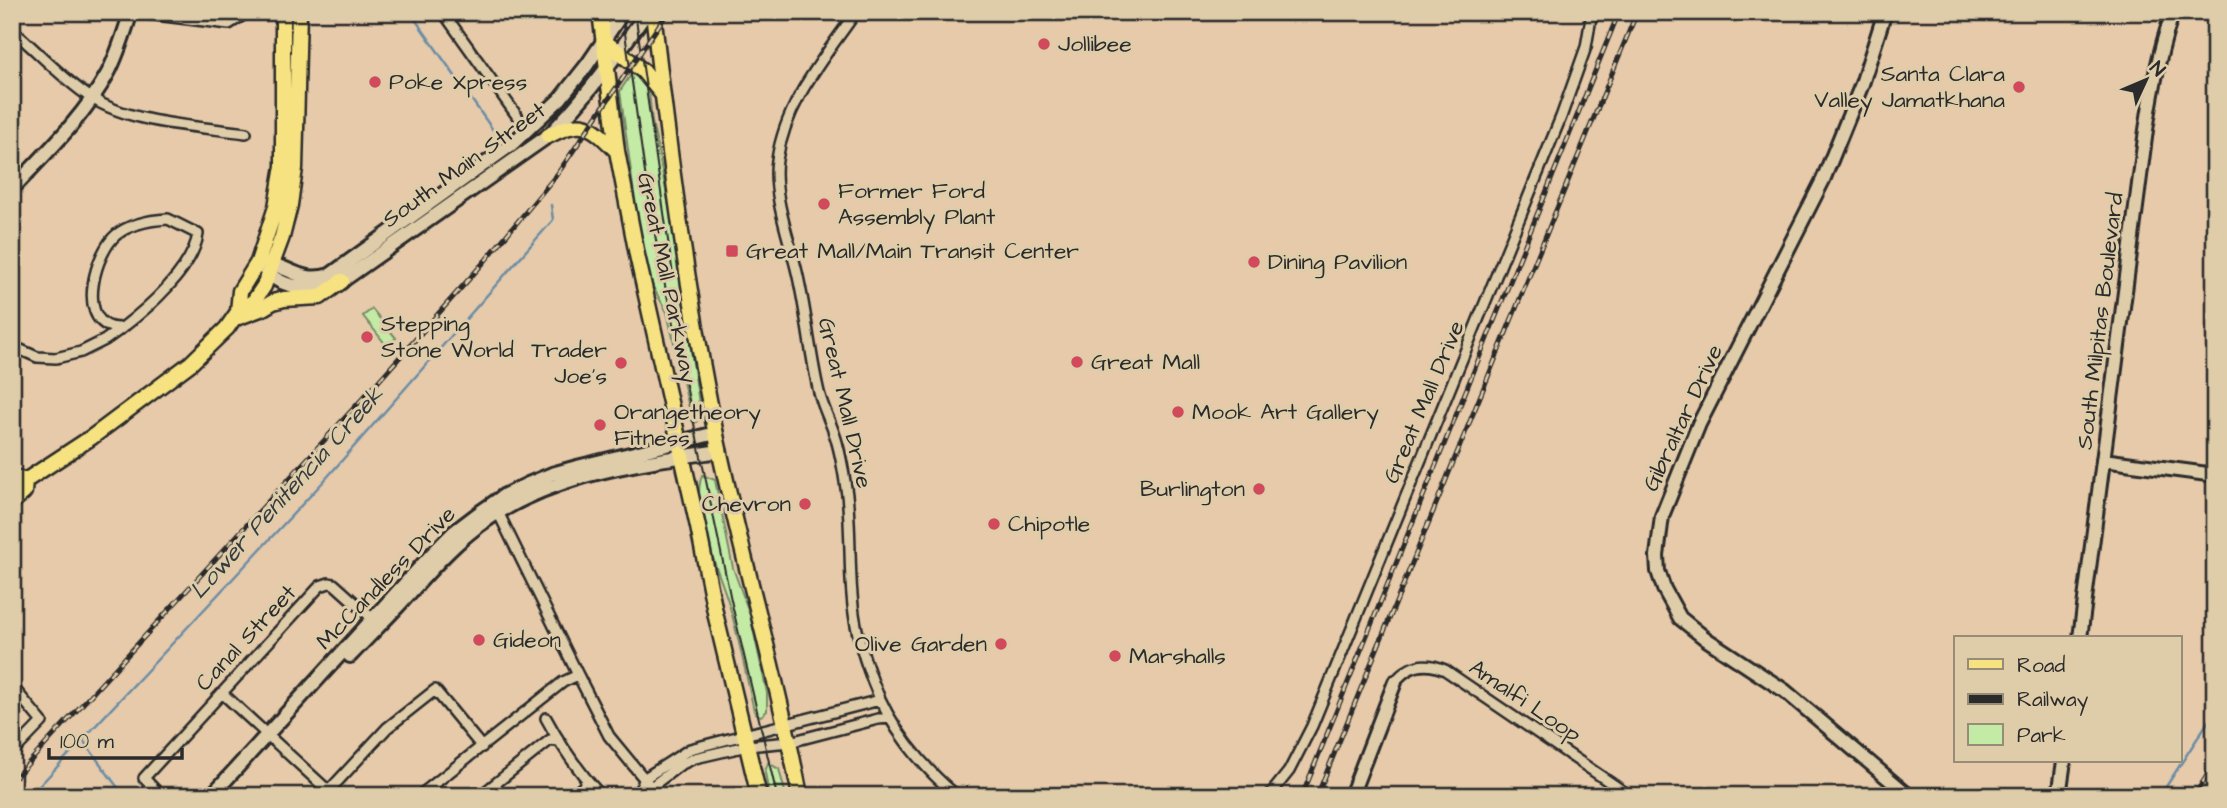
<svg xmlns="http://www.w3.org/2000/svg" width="2227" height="808" viewBox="0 0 2227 808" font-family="'Architects Daughter',sans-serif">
<rect width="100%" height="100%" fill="#e6caaa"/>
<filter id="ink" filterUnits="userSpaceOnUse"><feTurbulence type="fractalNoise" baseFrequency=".0143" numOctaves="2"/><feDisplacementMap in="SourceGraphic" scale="14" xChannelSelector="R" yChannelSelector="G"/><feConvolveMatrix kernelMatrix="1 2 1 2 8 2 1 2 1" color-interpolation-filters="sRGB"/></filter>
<g filter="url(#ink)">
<path fill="#c3eba6" stroke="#778b68" stroke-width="2" d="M634 70 648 82 652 121 672 221 701 417 695 423 692 421 667 312 653 287 647 268 635 201 620 91Z
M372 309 396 338 387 346 363 316Z
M702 475 715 480 733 568 750 615 767 693V711L761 716 758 715 754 711C747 678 740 644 731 611 721 573 689 514 702 475Z
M768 763 779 769 786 796H769L765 772Z"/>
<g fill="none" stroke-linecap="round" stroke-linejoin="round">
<path stroke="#6c8da5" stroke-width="2.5" d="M410 12 500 140
M82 739 124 796
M30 796 323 482 553 220 551 205
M2160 796 2215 711"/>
<g stroke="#2b2b2b" stroke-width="14">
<path id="street" d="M131 12 229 24 248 12
M443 12 527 130
M856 12C824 58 785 103 777 160 772 192 788 236 796 268 806 308 809 348 818 388 821 404 829 418 834 433 841 452 844 474 847 495 851 529 849 562 852 595 854 625 862 654 873 682 889 726 921 766 957 796
M12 30C39 52 61 78 90 97 131 124 197 126 246 133
M168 219 198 234C193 269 148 308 122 328 118 328 114 328 111 327 77 317 96 252 116 235 131 223 150 220 168 219Z
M12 346 37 357 56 358 81 352 105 340 122 328
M498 512 578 675
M1395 682C1408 665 1425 661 1445 670L1630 796
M12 686 42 722 12 753
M222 693 334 796
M546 718C561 746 579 772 601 796
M646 788 651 787 680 765 695 758 747 746 790 742 878 719 890 718
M161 796 144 778 320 586 329 583 334 584 373 619
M324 796 387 728 435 690 482 747
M419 796 563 682 578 675 609 736 651 787
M480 796 550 740 559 741
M572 796 583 787 587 780
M632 796 641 788 645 778 690 749 880 700
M1269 796 1289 771 1312 726 1561 117 1586 47 1592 12"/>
</g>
<g stroke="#2b2b2b" stroke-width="18">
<path id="secondary" d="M1885 12 1862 84 1823 180 1699 424 1662 516 1657 556 1658 571 1664 589 1680 618 1706 639 1785 691 1909 796
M12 189C46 153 84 117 108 73 118 54 124 33 131 12
M265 263C291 266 300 284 330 275L511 145 560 99 587 65 623 12
M263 268C284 292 314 290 342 281L548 136C586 98 616 56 647 12
M2103 460 2215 475
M2080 638 2146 130C2152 90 2159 51 2173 12
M350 656C366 639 382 623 398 606 421 581 442 555 469 533 539 476 634 463 720 451
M211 796 433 553 454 532 479 513 505 495 528 484 552 474 577 467 716 433
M1351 796 1395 682
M2059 796 2064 761"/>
</g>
<g stroke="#2b2b2b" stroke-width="19">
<path id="primary" d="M600 12 617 151 637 255 698 527 716 617 759 796
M653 12C669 152 687 292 715 430 740 553 777 673 800 796
M604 41 643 71 662 94
M548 136C583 117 591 125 617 151
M238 312 240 291 258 262 276 207 283 166V12
M239 317 263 308 273 302 284 299 320 297 342 281
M12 479 17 478 25 481 92 437 191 363 227 328 238 312 254 301 264 286 282 237 290 205 295 168 299 12
M12 502 24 492 25 481"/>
</g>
<use href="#street" stroke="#dfcdaa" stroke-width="9"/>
<use href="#secondary" stroke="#dfcdaa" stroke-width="12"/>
<use href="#primary" stroke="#f6e281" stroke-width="14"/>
<path stroke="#2b2b2b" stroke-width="2" d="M622 12 647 187 658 252 731 600 777 796
M635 12 673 275"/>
<g stroke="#2b2b2b" stroke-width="5">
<path id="rail" d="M12 781 375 385 485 261 558 173 668 12
M1302 796 1619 12
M1317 796 1637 12
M2194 796 2215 763"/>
</g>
<use href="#rail" stroke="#dfcdaa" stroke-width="2.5" stroke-dasharray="8" stroke-linecap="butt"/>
</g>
</g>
<g fill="#d1495b" stroke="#dfcdaa" stroke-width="2.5">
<circle cx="1044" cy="44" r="7"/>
<circle cx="375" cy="82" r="7"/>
<circle cx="2019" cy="87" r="7"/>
<circle cx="824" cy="204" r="7"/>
<rect x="725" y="244" width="14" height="14" rx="3.5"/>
<circle cx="1254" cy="262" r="7"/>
<circle cx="367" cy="337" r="7"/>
<circle cx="1077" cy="362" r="7"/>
<circle cx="621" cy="363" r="7"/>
<circle cx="1178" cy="412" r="7"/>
<circle cx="600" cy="425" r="7"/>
<circle cx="1259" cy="489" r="7"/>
<circle cx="805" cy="504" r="7"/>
<circle cx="994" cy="524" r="7"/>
<circle cx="479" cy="640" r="7"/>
<circle cx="1001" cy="644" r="7"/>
<circle cx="1115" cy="656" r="7"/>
</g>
<g text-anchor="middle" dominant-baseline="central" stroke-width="6" stroke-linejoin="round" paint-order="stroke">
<g font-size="23" fill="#2b2b2b" stroke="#dfcdaa" text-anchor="start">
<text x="1058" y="44">Jollibee</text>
<text x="2005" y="74" text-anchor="end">Santa Clara<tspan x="2005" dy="26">Valley Jamatkhana</tspan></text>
<text x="389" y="82">Poke Xpress</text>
<text x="838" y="191">Former Ford<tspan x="838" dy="26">Assembly Plant</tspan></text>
<text x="746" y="251">Great Mall/Main Transit Center</text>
<text x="1268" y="262">Dining Pavilion</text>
<text x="381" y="324">Stepping<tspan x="381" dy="26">Stone World</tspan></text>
<text x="607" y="350" text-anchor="end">Trader<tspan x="607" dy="26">Joe's</tspan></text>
<text x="1091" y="362">Great Mall</text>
<text x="614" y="412">Orangetheory<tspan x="614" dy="26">Fitness</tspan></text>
<text x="1192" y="412">Mook Art Gallery</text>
<text x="1245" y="489" text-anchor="end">Burlington</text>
<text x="791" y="504" text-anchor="end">Chevron</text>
<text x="1008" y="524">Chipotle</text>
<text x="493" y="640">Gideon</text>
<text x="987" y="644" text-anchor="end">Olive Garden</text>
<text x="1129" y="656">Marshalls</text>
</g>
<g font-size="23" fill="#2b2b2b" stroke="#dfcdaa">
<text transform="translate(464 165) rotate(-36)">South Main Street</text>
<text transform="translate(667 278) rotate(78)">Great Mall Parkway</text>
<text transform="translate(2100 321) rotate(-83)">South Milpitas Boulevard</text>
<text transform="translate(1424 402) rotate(-67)">Great Mall Drive</text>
<text transform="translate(845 403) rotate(77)">Great Mall Drive</text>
<text transform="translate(1683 418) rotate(-65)">Gibraltar Drive</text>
<text transform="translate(386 578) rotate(-46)">McCandless Drive</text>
<text transform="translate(246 638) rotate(-47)">Canal Street</text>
<text transform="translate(1525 701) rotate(34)">Amalfi Loop</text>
</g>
<g font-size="24" font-style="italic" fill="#363b3f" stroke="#dfcdaa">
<text transform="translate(287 493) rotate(-48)">Lower Penitencia Creek</text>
</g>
</g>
<rect width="2227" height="808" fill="none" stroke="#dfcdaa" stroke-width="42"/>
<rect x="21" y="21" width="2185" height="766" fill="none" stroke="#2b2b2b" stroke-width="2.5" filter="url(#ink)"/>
<rect x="1954" y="636" width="228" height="126" fill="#dfcdaa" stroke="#978c77" stroke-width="2"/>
<rect x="1968" y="659" width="35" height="10" fill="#f6e281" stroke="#978c77" stroke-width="2"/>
<text x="2017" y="672" font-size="21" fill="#2b2b2b">Road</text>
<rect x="1968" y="694" width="35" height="10" fill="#2b2b2b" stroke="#978c77" stroke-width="2"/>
<text x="2017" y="706" font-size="21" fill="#2b2b2b">Railway</text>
<rect x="1968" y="724" width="35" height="21" fill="#c3eba6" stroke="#978c77" stroke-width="2"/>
<text x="2017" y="742" font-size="21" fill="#2b2b2b">Park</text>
<g transform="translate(2146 80) rotate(46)" stroke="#dfcdaa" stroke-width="5" paint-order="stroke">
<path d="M0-5L12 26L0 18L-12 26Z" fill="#2b2b2b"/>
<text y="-10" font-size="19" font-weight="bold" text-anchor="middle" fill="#2b2b2b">N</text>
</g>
<path d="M49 748v10h133v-10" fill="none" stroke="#2b2b2b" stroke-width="3.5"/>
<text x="60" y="748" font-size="21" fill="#2b2b2b" stroke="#dfcdaa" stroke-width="5" paint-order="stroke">100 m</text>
</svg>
